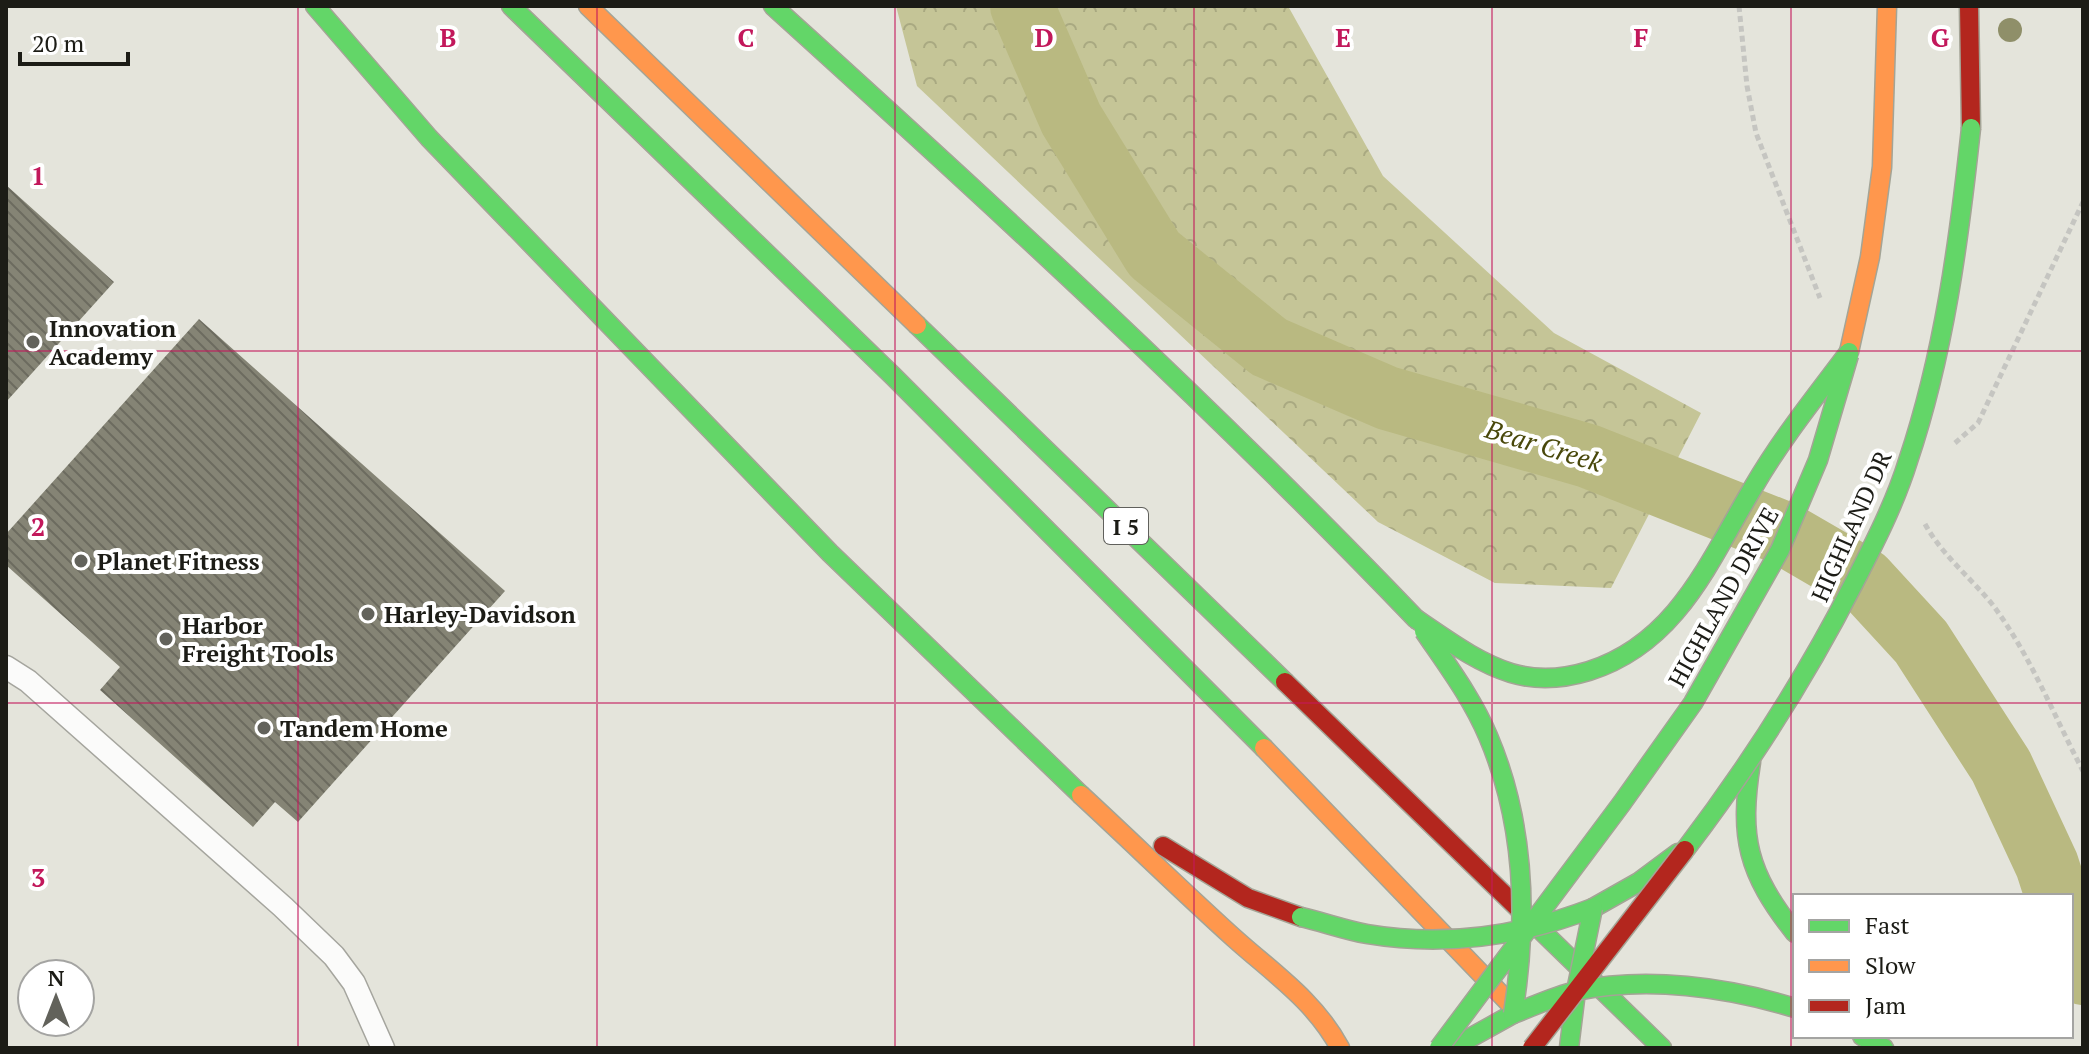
<svg xmlns="http://www.w3.org/2000/svg" width="2089" height="1054" viewBox="0 0 2089 1054" font-family="'PT Serif',serif">
<defs>
<pattern id="forest-crowns" width="20" height="18" patternUnits="userSpaceOnUse" patternTransform="scale(2)"><rect width="20" height="18" fill="#c5c597"/><path d="M2 6a3 3 0 1 1 6 0M12 15a3 3 0 1 1 6 0" fill="none" stroke="#a9a981"/></pattern>
<pattern id="building-back-hatch" width="6" height="6" patternUnits="userSpaceOnUse" patternTransform="scale(2)"><rect width="6" height="6" fill="#858475"/><path d="M-1 5l2 2M0 0l6 6M5-1l2 2" fill="none" stroke="#6c6b5f"/></pattern>
</defs>
<rect width="100%" height="100%" fill="#e4e4db"/>
<path fill="url(#forest-crowns)" d="M896 6H1288L1383 176 1554 333 1701 413 1611 588 1495 583 1378 522 917 86Z"/>
<g fill="none" stroke-linecap="round" stroke-linejoin="round">
<path stroke="#b9b981" stroke-width="64" d="M1022 6 1071 119 1154 254 1269 347 1387 398 1588 456 1783 533 1864 580 1921 642 2001 766 2047 865 2057 896
M2071 937 2083 973"/>
</g>
<path fill="url(#building-back-hatch)" d="M6 185 114 282 6 402Z
M199 319 505 591 298 822 275 802 253 827 100 690 120 667 6 565V534Z"/>
<g fill="none" stroke-linecap="round" stroke-linejoin="round">
<g stroke="#a5a59e" stroke-width="25">
<path id="lane" d="M6 667 28 681 283 907 334 956 354 983 383 1048"/>
</g>
<g stroke="#a4a496" stroke-width="21">
<path id="fast" d="M315 6 429 138 830 553 1081 795
M511 6 893 376 1264 748
M773 6C993 205 1211 405 1416 619
M917 325 1285 682
M1751 762C1739 838 1747 872 1795 933
M1593 908 1639 882 1678 853
M1520 910 1662 1048
M1862 1036 1884 1048
M1452 1048 1513 1014
M1569 1048 1576 991"/>
</g>
<g stroke="#a4a496" stroke-width="21">
<path id="slow" d="M588 6 917 325
M1849 352 1870 257 1882 167 1887 6
M1264 748 1514 1008
M1081 795C1132 842 1182 891 1234 938 1273 973 1315 1001 1340 1048"/>
</g>
<g stroke="#a4a496" stroke-width="21">
<path id="jam" d="M1969 6 1971 128
M1285 682 1520 910
M1163 846 1248 898 1301 917"/>
</g>
<path stroke="#c5c5c1" stroke-width="5" stroke-dasharray="6 4" stroke-linecap="butt" d="M1739 6 1747 86 1756 133 1820 298
M1955 443 1978 423 2083 202
M1925 524C1942 555 1970 577 1992 604 2030 654 2054 716 2083 771"/>
<use href="#lane" stroke="#fbfbfa" stroke-width="22"/>
<use href="#fast" stroke="#63d668" stroke-width="18"/>
<use href="#slow" stroke="#ff974d" stroke-width="18"/>
<use href="#jam" stroke="#b3261e" stroke-width="18"/>
<g stroke="#a4a496" stroke-width="21" stroke-linecap="butt">
<path id="fast-bridge" d="M1416 619C1446 639 1476 662 1511 673 1537 681 1563 679 1589 671 1678 643 1710 559 1754 486 1782 438 1816 396 1849 352
M1424 631C1447 665 1472 698 1488 736 1526 825 1528 920 1513 1014
M1685 850C1749 766 1806 677 1854 583 1874 544 1895 503 1908 461 1944 354 1959 241 1971 128
M1301 917C1323 922 1345 930 1367 934 1444 947 1521 936 1593 908
M1576 991 1593 908
M1513 1014C1534 1006 1555 996 1576 991 1647 976 1727 987 1795 1008
M1439 1048 1622 803 1693 703 1780 550 1818 460 1849 355"/>
</g>
<g stroke="#a4a496" stroke-width="21" stroke-linecap="butt">
<path id="jam-bridge" d="M1532 1048 1685 850"/>
</g>
<use href="#fast-bridge" stroke="#63d668" stroke-width="18"/>
<use href="#jam-bridge" stroke="#b3261e" stroke-width="18"/>
</g>
<circle fill="#8f8f69" cx="2010" cy="30" r="12"/>
<path fill="none" stroke="#c2185b" stroke-width="2" stroke-opacity="0.55" d="M298 6V1048M597 6V1048M895 6V1048M1194 6V1048M1492 6V1048M1791 6V1048M6 351H2083M6 703H2083"/>
<g fill="#62625b" stroke="#fff" stroke-width="3">
<circle cx="33" cy="342" r="8"/>
<circle cx="81" cy="561" r="8"/>
<circle cx="368" cy="614" r="8"/>
<circle cx="166" cy="639" r="8"/>
<circle cx="264" cy="728" r="8"/>
</g>
<g text-anchor="middle" dominant-baseline="central" stroke-width="8" stroke-linejoin="round" paint-order="stroke">
<rect fill="#fff" stroke="#60605c" stroke-width="2" x="1104" y="508" width="44" height="36" rx="6"/>
<g font-size="22" font-weight="bold" fill="#1c1c16">
<text x="1126" y="526">I 5</text>
</g>
<g font-size="24" font-weight="bold" fill="#1c1c16" stroke="#fff" text-anchor="start">
<text x="49" y="328">Innovation<tspan x="49" dy="28">Academy</tspan></text>
<text x="97" y="561">Planet Fitness</text>
<text x="384" y="614">Harley-Davidson</text>
<text x="182" y="625">Harbor<tspan x="182" dy="28">Freight Tools</tspan></text>
<text x="280" y="728">Tandem Home</text>
</g>
<g font-size="24" fill="#1c1c16" stroke="#fff">
<text transform="translate(1851 526) rotate(-66)">HIGHLAND DR</text>
<text transform="translate(1723 597) rotate(-61)">HIGHLAND DRIVE</text>
</g>
<g font-size="26" font-style="italic" fill="#49480b" stroke="#fff">
<text transform="translate(1544 445) rotate(17)">Bear Creek</text>
</g>
</g>
<g font-size="26" text-anchor="middle" font-weight="bold" fill="#c2185b" stroke="#fff" stroke-width="8" stroke-linejoin="round" paint-order="stroke">
<text x="448" y="47">B</text>
<text x="746" y="47">C</text>
<text x="1044" y="47">D</text>
<text x="1343" y="47">E</text>
<text x="1641" y="47">F</text>
<text x="1940" y="47">G</text>
<text x="38" y="185">1</text>
<text x="38" y="536">2</text>
<text x="38" y="887">3</text>
</g>
<rect width="2089" height="1054" fill="none" stroke="#1c1c16" stroke-width="16"/>
<rect x="1793" y="894" width="280" height="144" fill="#ffffff" stroke="#a4a4a2" stroke-width="2"/>
<rect x="1809" y="920" width="40" height="12" fill="#63d668" stroke="#a4a4a2" stroke-width="2"/>
<text x="1865" y="934" font-size="24" fill="#1c1c16">Fast</text>
<rect x="1809" y="960" width="40" height="12" fill="#ff974d" stroke="#a4a4a2" stroke-width="2"/>
<text x="1865" y="974" font-size="24" fill="#1c1c16">Slow</text>
<rect x="1809" y="1000" width="40" height="12" fill="#b3261e" stroke="#a4a4a2" stroke-width="2"/>
<text x="1865" y="1014" font-size="24" fill="#1c1c16">Jam</text>
<g transform="translate(56 998)"><circle r="38" fill="#ffffff" stroke="#a4a4a2" stroke-width="2"/>
<path d="M0-6L14 30L0 20L-14 30Z" fill="#62625b"/>
<text y="-12" font-size="22" font-weight="bold" text-anchor="middle" fill="#1c1c16">N</text>
</g>
<path d="M20 52v12h108v-12" fill="none" stroke="#1c1c16" stroke-width="4"/>
<text x="32" y="52" font-size="24" fill="#1c1c16" stroke="#ffffff" stroke-width="6" paint-order="stroke">20 m</text>
</svg>
